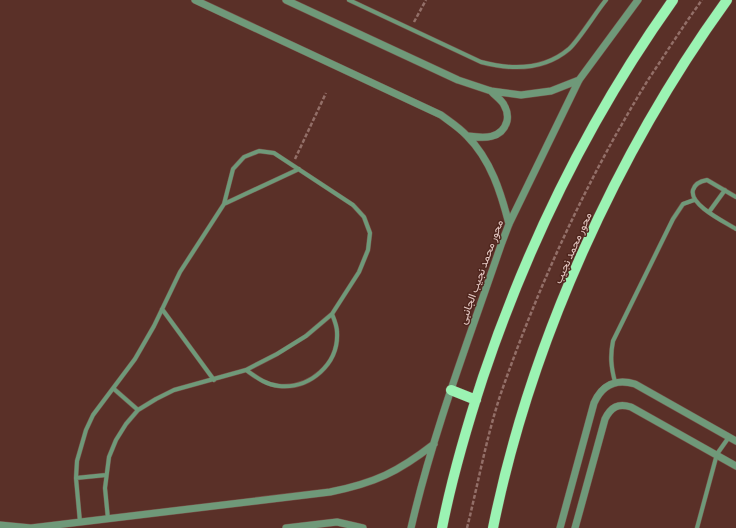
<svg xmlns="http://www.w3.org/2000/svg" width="736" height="528" viewBox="0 0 736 528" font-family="'Source Sans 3',Vazirmatn,sans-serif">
<rect width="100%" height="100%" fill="#5a3028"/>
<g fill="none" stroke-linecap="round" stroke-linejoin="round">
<g stroke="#764f47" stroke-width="5">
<path id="minor" d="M349 0 481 62C511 70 543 71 569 49 579 40 596 12 606 0
M736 197 707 180C701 181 695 183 693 190 689 205 725 222 736 229
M224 204 299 169
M709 212 725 190
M162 309 214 380
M246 370C256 377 266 385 279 386 310 389 339 364 337 332 337 326 334 319 332 314
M615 382C611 367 610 356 613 341L673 219 683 204 694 200
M114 389 138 410
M76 478 106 475
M80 522 76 478 77 461 86 430 93 415 135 359 154 326 180 272 224 204 233 169 244 157 259 151 274 153 353 205 364 217 370 233 368 250 359 272 332 314 306 336 277 354 246 370 174 390 156 399 138 410 126 424 116 440 109 457 105 488 108 519
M697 528 717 454 729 437"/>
</g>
<g stroke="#764f47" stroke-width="8">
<path id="tertiary" d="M195 0 441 115C449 121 460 128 467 136 491 160 501 193 509 224
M286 0 458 80 491 91 521 95 551 91 579 80
M468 136C483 138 502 140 507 121 508 116 507 110 504 105 502 100 495 96 491 91
M0 525 31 528 330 492C375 483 398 472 434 444
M286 528 337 522 363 528
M411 528C433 432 469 339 501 245L509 224 579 80 638 0
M560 528 594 403C602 385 616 378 635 384L736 441
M575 528 605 419C611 407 618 403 631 407L736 466"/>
</g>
<g stroke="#764f47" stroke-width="11">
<path id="primary" d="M451 390 476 400
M442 528C452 477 467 426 483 377 528 243 591 115 673 0
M493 528C530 344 617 152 727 0"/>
</g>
<path stroke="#936f68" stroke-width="2.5" stroke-dasharray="4 2" stroke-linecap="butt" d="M414 22 426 0
M295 159 326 93
M467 528C478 484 486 439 500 396 538 286 587 179 648 80 666 53 683 26 702 0"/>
<use href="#minor" stroke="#6f9979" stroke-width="4"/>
<use href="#tertiary" stroke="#6f9979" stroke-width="7"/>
<use href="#primary" stroke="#9bf3b3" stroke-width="10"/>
</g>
<g text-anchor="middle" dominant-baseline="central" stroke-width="3" stroke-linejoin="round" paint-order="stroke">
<g font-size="11" fill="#e6cac5" stroke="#4f261e">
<text transform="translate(573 248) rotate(-66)">محور محمد نجيب</text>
<text transform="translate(481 272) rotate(-70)">محور محمد نجيب الجانبى</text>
</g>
</g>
</svg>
